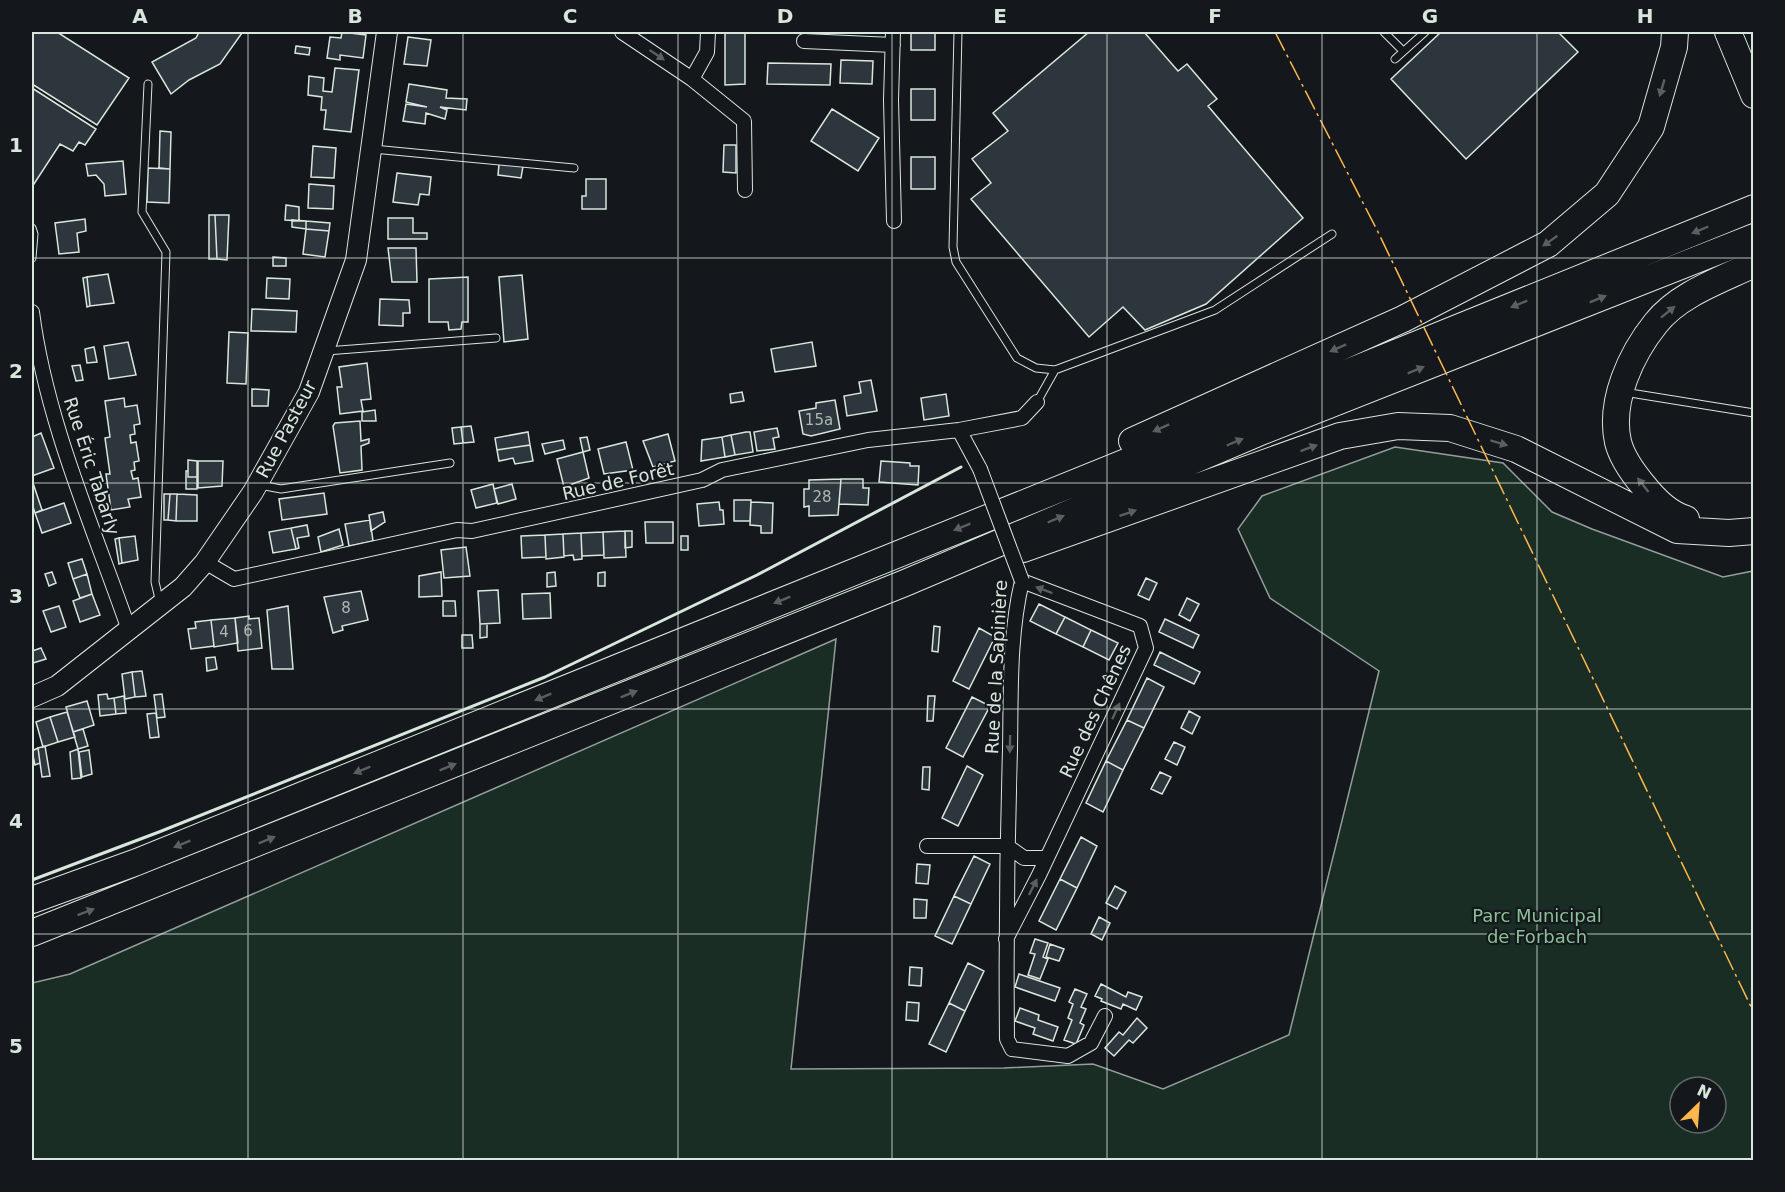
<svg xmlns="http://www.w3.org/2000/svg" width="1785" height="1192" viewBox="0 0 1785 1192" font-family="'DejaVu Sans',sans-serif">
<rect width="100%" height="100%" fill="#14181c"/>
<path fill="#1a2d24" stroke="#939e99" stroke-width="1.5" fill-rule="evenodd" d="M1395 447 1503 463 1552 512 1592 529 1723 577 1753 571V1160H32V983L70 974 836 639 791 1069 1004 1068 1093 1064 1163 1089 1289 1035 1379 671 1270 598 1238 529 1262 496ZM1680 1087H1716V1123H1680Z"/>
<path fill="#2c363c" stroke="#d8e6dc" stroke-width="1.5" d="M32 32H57L129 78 97 125 32 84Z
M199 32 242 33 220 64 189 80 171 94 152 62 196 38Z
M342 32 366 35 363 58 340 55V60L327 58 330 37 341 38Z
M725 32H745V84L725 85Z
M911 32H935V50H911Z
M1089 32H1144L1178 71 1187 64 1217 99 1208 106 1303 218 1206 304 1145 330 1123 307 1089 337 971 199 991 183 972 159 1008 131 993 113Z
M1441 32H1558L1578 52 1466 159 1391 79Z
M408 37 431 40 427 66 404 64Z
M296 46 310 48 309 55 295 53Z
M841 60 873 61 872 84 840 83Z
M768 63 831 64 830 85 767 84Z
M335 68 359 70 351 132 324 129 326 110H321L322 97 308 95 309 76 324 78 323 91 332 92Z
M409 84 447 90 446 98 467 99 466 110 440 107 447 110 445 119 426 113 425 124 403 121 406 104 427 107 406 102Z
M32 88 96 129 85 145 79 142 73 151 60 144 32 187Z
M911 89H935V120H911Z
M832 109 879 138 858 171 811 141Z
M160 131 171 132 170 169 159 168Z
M724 145H736V173L723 172Z
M313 146 336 148 334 178 311 177Z
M911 157H935V189H911Z
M123 161 126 194 105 196 104 184 96 175 88 176 86 164Z
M499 164 523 166 521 178 498 175Z
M148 168 170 169 169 203 147 202Z
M397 173 431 177 429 195 420 194 418 205 393 202Z
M586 179H606V209H582V196H586Z
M309 184 334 186 333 209 308 208Z
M286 205 299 207V221L285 220Z
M209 215H215L217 259H209Z
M215 215H229L227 260 217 259Z
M388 218H413V233H427V239H388Z
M85 219 86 231 77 233 79 252 59 254 55 223Z
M292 220 306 221V229L292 227Z
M306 221 330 223 329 231 306 229Z
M306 229 329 231 325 257 303 254Z
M388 248H416L417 282H392Z
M273 257 286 258V266H273Z
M108 274 114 303 90 306 87 277Z
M522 275 528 339 504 342 499 277Z
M87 277 90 306 87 307 83 278Z
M468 277V322H462L461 329 449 330 448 322H429V279Z
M267 278 290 279 289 299 266 298Z
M380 299 409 300 410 313H403V326L379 325Z
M252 309 297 311 296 332 251 331Z
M229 332 248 333 246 384 227 383Z
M128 342 136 375 109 379 104 346Z
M812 342 816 366 775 372 771 349Z
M94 347 97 362 87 363 85 349Z
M367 363 371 399 361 400 363 411 340 414 337 387H342L339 367Z
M80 365 83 380 76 381 72 366Z
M871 380 877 411 847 416 844 396 861 393 859 382Z
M252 389 269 390 268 406H252Z
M742 392 744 401 731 403 730 394Z
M946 394 949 416 924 420 921 398Z
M124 398 125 407 137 405 140 424 134 425 135 434 130 435 131 443 136 442 139 461 134 462 135 470 131 471 133 479 138 478 141 497 128 499 130 507 111 510 106 474H110L105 438 110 437 105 401Z
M835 400 840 429 811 436 803 434 799 411 816 408V403Z
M375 410 376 421H362V412Z
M360 421 361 441 369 439V443L361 446 362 470 340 473 333 426 335 423Z
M471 426 474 442 463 443 461 427Z
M461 427 463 443 454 444 452 428Z
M777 428 779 437 773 438 775 449 757 451 754 432Z
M528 432 530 445 497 450 495 438Z
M746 432H750L753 452 735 455 731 435Z
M41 433 54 468 32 476V437Z
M668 434 675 461 653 467 643 441Z
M731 435 735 455 725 457 722 437Z
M587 437 590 450 583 452 580 438Z
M722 437 725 457 701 461 702 440Z
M563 440 565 449 545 454 542 444Z
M626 442 633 470 604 474 598 449Z
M530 445 533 461 515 464 513 458 499 461 497 450Z
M583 452 589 478 564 487 557 459Z
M188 460 197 461V477H188Z
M198 461H223L222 486 198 488Z
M881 461 910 463V466H919L918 485 879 482Z
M186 471H188V477H197V489H186Z
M841 479 838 515 809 516V506L804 507V489H809V480Z
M841 479H863V488H869L868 505 839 504Z
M32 480 42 510 35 513 32 504Z
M493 484 497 503 476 508 471 490Z
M512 484 516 499 498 504 494 489Z
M324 493 327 514 282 520 279 499Z
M164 494H170L168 520H164Z
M170 494H177L176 521 168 520Z
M177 494 197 495V521H176Z
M734 500H751L750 521H734Z
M719 502 720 510H723L724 524 699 526 697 504Z
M751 502 773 503 772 533H761V526L750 525Z
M64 503 71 523 42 533 35 513Z
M383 512 385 522 371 531 369 515Z
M370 520 373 541 349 546 345 524Z
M645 522H673V543H646Z
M307 525 309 536 297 538 299 548 296 549 291 528Z
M291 528 296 549 273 553 269 532Z
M339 529 343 545 321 552 318 537Z
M625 531H632V547L625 548Z
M625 531 626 557 604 558 603 532Z
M603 532 604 555 582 556 581 533Z
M581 533 582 559 574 560 573 555 564 556 563 534Z
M563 534 564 557 546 559 545 535Z
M545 535 546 557 522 558 521 536Z
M135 536 138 560 122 563 119 538Z
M681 536H688V550H681Z
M119 538 122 563 119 564 115 539Z
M466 547 470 576 444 578 441 550Z
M82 559 87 574 73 579 68 563Z
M52 572 56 583 49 586 45 574Z
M441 572 442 596 419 597V576Z
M555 572 556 586 547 587V573Z
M605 572V586H598V573Z
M87 574 92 594 80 598 73 579Z
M1146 578 1157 583 1149 600 1138 595Z
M498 590 500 623 480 624 478 591Z
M361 591 368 620 342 626 343 630 333 633 324 597Z
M550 593 551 618 523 619 522 594Z
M92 594 100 615 80 622 73 601Z
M1187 598 1199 604 1190 621 1179 615Z
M443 601H455L456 616H443Z
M1039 604 1065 617 1056 634 1030 621Z
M59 606 66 627 51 632 43 611Z
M288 606 293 669H272L267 610Z
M249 616V619L259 618 262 648 238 651 235 618Z
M1065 617 1091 630 1083 647 1056 634Z
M235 618 238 643 214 647 211 620Z
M1165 619 1199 635 1193 648 1159 632Z
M211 620 214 646 191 649 188 629 196 628 195 622Z
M480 624H487V637L480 638Z
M934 626 940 627 938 652 932 651Z
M979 628 995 637 969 689 953 681Z
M1091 630 1118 643 1109 660 1083 647Z
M462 635H472L473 648H462Z
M41 648 46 659 33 663 32 651Z
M1160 652 1200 672 1194 684 1154 665Z
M215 657 217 669 207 671 206 658Z
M142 671 146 696 135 697 132 672Z
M132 672 135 697 125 699 122 674Z
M1147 678 1164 687 1144 728 1127 720Z
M107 694 108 699 114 698 116 714 100 716 98 695Z
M162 694 165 717 157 718 154 695Z
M124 696 126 713 116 714 114 698Z
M928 696H935L933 721H927Z
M972 697 990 706 963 757 946 748Z
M87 701 94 725 73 732 66 707Z
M1189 711 1200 717 1192 734 1181 728Z
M67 712 75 737 58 742 50 717Z
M156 713 159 737 150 738 147 714Z
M50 717 58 742 43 747 36 722Z
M1127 720 1144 728 1123 770 1106 761Z
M83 729 88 746 78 749 73 732Z
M1174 742 1185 747 1177 765 1165 759Z
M45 746 50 776 42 777 38 748Z
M38 748 40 763 35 765 32 751Z
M78 749 81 778 72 779 70 752Z
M89 750 92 774 82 777 79 752Z
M1106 761 1123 770 1103 812 1086 803Z
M967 766 983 775 958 826 942 818Z
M923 767H930L929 790 922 789Z
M1160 772 1171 777 1162 794 1151 789Z
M1081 837 1097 846 1077 888 1060 879Z
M974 856 990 864 971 904 954 896Z
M917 864 930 865 928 884 916 883Z
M1060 879 1077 888 1056 930 1039 921Z
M1115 886 1126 892 1117 909 1106 903Z
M954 896 971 904 952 944 935 936Z
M914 899 927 900 926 918H914Z
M1099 917 1110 923 1102 940 1091 934Z
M1035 939 1048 943 1043 957 1048 959 1040 979 1028 975 1035 954 1030 953Z
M1050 944 1064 949 1059 961 1046 957Z
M968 963 984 971 965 1011 949 1003Z
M910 967 922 968 921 986 909 985Z
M1019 974 1060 988 1055 1001 1015 987Z
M1101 984 1126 997 1128 992 1142 997 1136 1010 1123 1004 1121 1009 1101 1001 1102 999 1095 996Z
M1075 989 1087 994 1081 1007 1086 1009 1080 1023 1084 1025 1076 1044 1064 1040 1072 1020 1068 1018 1073 1004 1069 1002Z
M907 1002 919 1003 918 1021 906 1020Z
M949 1003 965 1011 946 1052 929 1044Z
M1020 1008 1039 1015 1038 1020 1058 1027 1053 1041 1033 1034 1035 1028 1015 1021Z
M1137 1018 1147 1028 1133 1043 1129 1040 1114 1056 1105 1048 1119 1032 1123 1035Z"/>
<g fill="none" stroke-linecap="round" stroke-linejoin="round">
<g stroke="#d8e6dc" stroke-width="9">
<path id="lane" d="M958 32 953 247 956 262 1017 358 1036 368 1055 370 1215 310 1332 234
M1384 32 1403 51
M1395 59 1425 32
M148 84 142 212 166 252 155 582 160 603
M373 149 574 168
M32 228 34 234 32 258
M326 351 496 338
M1624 392 1754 413
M1037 402 1055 370
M260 485 281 489 450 463"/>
</g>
<g stroke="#d8e6dc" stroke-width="16">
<path id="street" d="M622 32 692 79 744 121 745 190
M893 32 891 100 894 221
M804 41 893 45
M692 79 707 52 708 32
M32 312C46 421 93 526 129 630
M959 430 980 469
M205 562 234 579 457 530 472 531 702 480 722 470 868 440 959 430 1022 418 1037 402
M927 846H1007L1024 858H1046
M1006 939 1039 875 1146 648 1140 626 1022 581C1009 636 1011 693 1010 750 1007 846 1006 943 1007 1039L1012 1049 1068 1056 1091 1043 1105 1016"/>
</g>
<g stroke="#d8e6dc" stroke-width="22">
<path id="secondary" d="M32 697 57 686 183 587 205 562 253 492 309 392 356 260 387 32"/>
</g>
<g stroke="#d8e6dc" stroke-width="28">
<path id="highway" d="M1728 32 1754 95
M1132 441 1403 319 1548 244 1607 194 1651 127 1674 47 1675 32
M1686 519C1669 514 1654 499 1643 485 1633 473 1622 458 1618 442 1609 401 1631 354 1656 323 1679 294 1721 280 1754 264
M1023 549 1340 436 1398 426 1450 428 1516 449 1677 530 1729 533 1754 531
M32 900 137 862 1754 208
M32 933 905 583 1258 433 1754 237"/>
</g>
<use href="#lane" stroke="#14181c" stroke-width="7"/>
<use href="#street" stroke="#14181c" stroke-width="14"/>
<use href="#secondary" stroke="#14181c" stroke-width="20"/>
<use href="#highway" stroke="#14181c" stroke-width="26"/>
<g stroke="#d8e6dc" stroke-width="16" stroke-linecap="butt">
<path id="street-bridge" d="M980 469 1022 581"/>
</g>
<use href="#street-bridge" stroke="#14181c" stroke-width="14"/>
<path stroke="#d8e6dc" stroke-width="3" d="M32 880 159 832 545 677 757 575 961 467"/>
<path stroke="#ffb74d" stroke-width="1.5" stroke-dasharray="21 4.5 3 4.5" stroke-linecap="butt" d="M1275 32 1378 232 1754 1013"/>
</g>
<defs><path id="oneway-solid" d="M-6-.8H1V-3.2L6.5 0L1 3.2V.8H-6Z" transform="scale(1.5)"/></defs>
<g fill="#59605f">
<use href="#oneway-solid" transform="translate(657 55) rotate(34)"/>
<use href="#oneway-solid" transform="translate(1662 88) rotate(106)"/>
<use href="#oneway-solid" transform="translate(1700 230) rotate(157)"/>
<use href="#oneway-solid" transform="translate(1550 241) rotate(145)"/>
<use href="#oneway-solid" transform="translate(1598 299) rotate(-22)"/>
<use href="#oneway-solid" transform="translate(1519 304) rotate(158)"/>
<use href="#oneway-solid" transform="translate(1668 312) rotate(-39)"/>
<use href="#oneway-solid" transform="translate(1338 348) rotate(156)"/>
<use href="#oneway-solid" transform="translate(1416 370) rotate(-22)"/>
<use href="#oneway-solid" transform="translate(1161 428) rotate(156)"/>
<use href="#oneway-solid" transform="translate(1235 442) rotate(-23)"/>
<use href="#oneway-solid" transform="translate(1499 443) rotate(17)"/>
<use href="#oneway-solid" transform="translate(1309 448) rotate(-20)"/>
<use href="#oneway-solid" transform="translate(1643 485) rotate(-128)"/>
<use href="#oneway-solid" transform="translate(1128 513) rotate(-19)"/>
<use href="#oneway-solid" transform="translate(1056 519) rotate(-23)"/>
<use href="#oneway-solid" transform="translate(962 527) rotate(158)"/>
<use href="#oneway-solid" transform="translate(1044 590) rotate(-159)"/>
<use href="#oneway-solid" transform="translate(782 600) rotate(158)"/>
<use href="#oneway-solid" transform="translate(629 694) rotate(-22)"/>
<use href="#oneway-solid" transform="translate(543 697) rotate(158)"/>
<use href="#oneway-solid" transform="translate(1116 711) rotate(-65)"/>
<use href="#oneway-solid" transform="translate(1010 744) rotate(91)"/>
<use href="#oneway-solid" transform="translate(448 767) rotate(-22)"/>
<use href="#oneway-solid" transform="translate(362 770) rotate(158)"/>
<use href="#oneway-solid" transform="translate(267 840) rotate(-22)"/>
<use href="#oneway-solid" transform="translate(182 844) rotate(158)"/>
<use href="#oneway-solid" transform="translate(1033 887) rotate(-63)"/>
<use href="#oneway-solid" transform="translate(86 912) rotate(-21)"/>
</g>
<path fill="none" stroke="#d8e6dc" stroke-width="1.5" stroke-opacity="0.55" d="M248 32V1160M463 32V1160M678 32V1160M892 32V1160M1107 32V1160M1322 32V1160M1537 32V1160M32 258H1754M32 483H1754M32 709H1754M32 934H1754"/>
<g text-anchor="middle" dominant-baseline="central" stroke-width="4.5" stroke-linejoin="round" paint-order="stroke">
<g font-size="15" fill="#adbab4">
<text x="819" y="420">15a</text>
<text x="822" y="497">28</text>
<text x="346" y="608">8</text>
<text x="248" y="631">6</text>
<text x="224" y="632">4</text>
</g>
<g font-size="18" fill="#d8e6dc" stroke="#14181c">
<text transform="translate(286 429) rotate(-62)">Rue Pasteur</text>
<text transform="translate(92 466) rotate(72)">Rue Éric Tabarly</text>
<text transform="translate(618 481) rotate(-13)">Rue de Forêt</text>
<text transform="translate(996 667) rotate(-87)">Rue de la Sapinière</text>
<text transform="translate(1095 711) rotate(-65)">Rue des Chênes</text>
</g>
<g font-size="18" fill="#8ac095" stroke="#14181c">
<text x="1537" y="915">Parc Municipal<tspan x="1537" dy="21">de Forbach</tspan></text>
</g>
</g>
<rect width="1785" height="1192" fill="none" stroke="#14181c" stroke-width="66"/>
<g transform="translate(1698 1105) rotate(25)"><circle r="28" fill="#14181c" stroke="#626a69" stroke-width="1.5"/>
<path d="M0-4.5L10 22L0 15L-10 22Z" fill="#ffb74d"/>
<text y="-9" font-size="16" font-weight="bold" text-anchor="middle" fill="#d8e6dc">N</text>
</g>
<rect x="33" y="33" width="1719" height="1126" fill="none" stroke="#d8e6dc" stroke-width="2"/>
<g font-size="20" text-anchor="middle" font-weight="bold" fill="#d8e6dc">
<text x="140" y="23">A</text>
<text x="355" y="23">B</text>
<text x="570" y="23">C</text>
<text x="785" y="23">D</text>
<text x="1000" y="23">E</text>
<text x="1215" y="23">F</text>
<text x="1430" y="23">G</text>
<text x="1645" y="23">H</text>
<text x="16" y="152">1</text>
<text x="16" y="378">2</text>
<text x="16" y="603">3</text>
<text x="16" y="828">4</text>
<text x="16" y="1053">5</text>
</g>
</svg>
